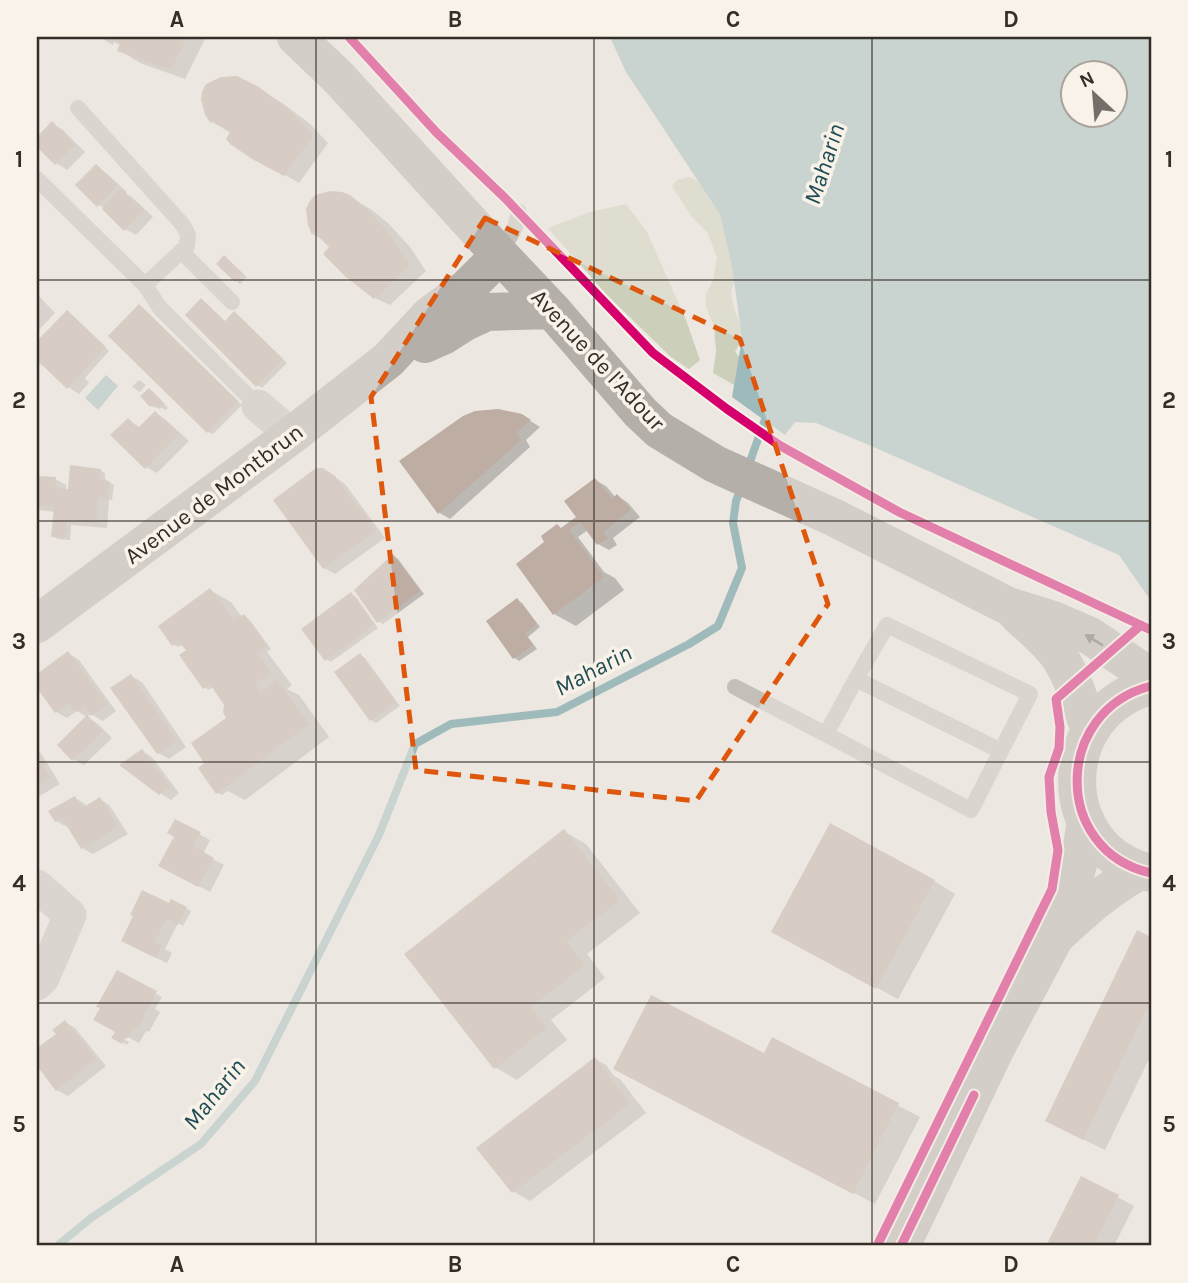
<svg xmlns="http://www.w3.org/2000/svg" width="1188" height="1283" viewBox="0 0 1188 1283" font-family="Karla,sans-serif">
<rect width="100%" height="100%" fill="#ece7e0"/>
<path fill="#ccd0bb" d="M690 177 705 185 717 199 737 276 731 291 733 305 740 325 742 339 735 352 743 361 740 374 734 385 713 373 716 351 714 326 706 307V294L713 280 717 257 707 232 691 216 672 186 677 180Z
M626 204 647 232 686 320 700 360 689 369 671 357 608 296 548 228 590 212Z"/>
<path fill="#9ebabb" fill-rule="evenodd" d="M610 37H1151V601L1119 555 869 445 816 423 795 422 785 435 732 397 742 339 732 266 720 214 626 72ZM1072 74H1114V116H1072Z
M106 375 118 386 98 410 85 398Z"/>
<path fill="#0003" d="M99 37H206L185 79 140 63 119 50 121 45 114 42 113 45Z
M258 89 281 102 310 124 328 143 299 183 276 170 231 133 212 122 207 114Z
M53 124 63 130 85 152 67 170 56 163 37 144V140Z
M96 167 106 173 127 192 126 194 132 197 153 217 136 235 125 229 105 209 99 205Z
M349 197 372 210 388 223 410 247 426 271 390 305 375 298 331 247 325 241 313 234 309 224Z
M225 257 247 277 240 284 236 281Z
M37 294 55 313 37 332Z
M140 306 144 309 242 405 213 434 208 432Z
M72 315 109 351 85 378 89 383 79 394 68 387 49 370 37 362V344L61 319Z
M239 316 287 363 262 388 257 385 226 322Z
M139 380 146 385 140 392 132 387Z
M149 390 154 393 168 408 165 410 159 406 156 408 151 406Z
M155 413 165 419 189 441 157 473 146 467 128 420 141 428Z
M521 415 540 427 526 440 530 447 450 519 440 513 402 462Z
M100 470 105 473V479L114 485 112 500H109L107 528 71 525 70 540 58 539 53 536 55 512 37 510V477L55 479 66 485V490L69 491Z
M329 473 345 484 385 538 335 574 324 568Z
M595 480 606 486 616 498 618 496 628 503 640 517 613 538 617 545 609 550 598 544 588 530 578 537 604 572 615 578 624 590 576 626 554 614 563 529 579 517Z
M394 556 398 559 424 594 383 624 378 621Z
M210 590 231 602 242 617 244 616 249 619 271 649 267 652 292 685 287 689 299 695 329 737 245 800 228 791 222 795 217 793 204 765 228 718 226 705 214 687 209 690 204 687 192 656 184 644 178 647 173 644Z
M351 594 356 597 378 628 331 662 326 659Z
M517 600 522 603 540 627 528 637 537 649 519 661 515 658 489 622Z
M68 653 79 660 116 711 103 721 91 714 87 717 77 711 67 718 56 712 37 685V677Z
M360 655 365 658 400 706 376 723 371 720Z
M131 676 142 682 186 747 169 759 158 753Z
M88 718 98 724 112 738 84 765 73 759Z
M37 747 60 784 38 797H37Z
M142 751 152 757 179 793 171 800 160 793Z
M75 798 85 804 87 807 100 799 110 806 128 834 93 854 82 848 69 826 67 827 56 821Z
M176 821 210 840 203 854 224 865 210 892 185 879 176 836Z
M565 832 586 844 640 913 587 954 605 978 551 1020 567 1040 517 1080 495 1067Z
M934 881 955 894 898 999 794 944Z
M172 902 191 911 183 926 178 923 165 949 172 953 167 963 133 947Z
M1138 933 1151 939V1055L1105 1150 1068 1132Z
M117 973 162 997 155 1009 160 1012 149 1032 146 1031 139 1043 122 1034 120 1037 129 1042 127 1045 114 1037 117 1031Z
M65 1022 75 1028 106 1066 68 1096 57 1090 37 1063V1050L58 1034Z
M773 1040 920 1117 875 1204 637 1081 765 1055Z
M595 1059 606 1065 614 1076 620 1079 646 1113 530 1201 514 1192Z
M1082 1178 1134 1206 1114 1246H1048Z"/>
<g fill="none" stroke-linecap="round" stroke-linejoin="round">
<path stroke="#9ebabb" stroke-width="8" d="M748 467 767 414
M57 1246 91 1218 201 1144 255 1081 379 835 415 744 451 724 557 712 689 644 718 626 742 568 733 523 736 501 742 486"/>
</g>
<path fill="#beada3" d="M105 37H187L171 70 117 51 120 43Z
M237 76 259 87 288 109 313 136 284 176 252 159 230 144 226 139 230 132 212 121 211 124 205 115 201 100 202 92 206 84 221 77Z
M52 121 75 145 55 165 37 147V137Z
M96 164 118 185 97 207 75 185Z
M121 189 144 210 124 231 102 209Z
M330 191 342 192 350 195 366 208 389 233 410 265 374 299 346 277 323 254 329 247 314 232 312 235 308 225 306 209 309 202 315 195Z
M224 255 243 274 235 282 216 264Z
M201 298 225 321 234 311 283 359 256 387 185 315Z
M139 304 238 401 207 433 108 336Z
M67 310 106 347 67 389 39 362 37 364V341Z
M149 388 165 404 159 409 154 404 150 407 140 396Z
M498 409 522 414 531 420 516 433 521 440 438 514 399 461 463 416 475 411Z
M155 411 179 434 145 469 110 435 128 418 138 428Z
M70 465 101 469 100 480 109 481 108 499 99 497 96 523 67 521 65 538 51 537 54 507 37 506V476L56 477 55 488 68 489Z
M316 468H323L335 476 376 531 323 569 273 500Z
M595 478 612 499 617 494 631 510 603 532 608 538 597 545 580 522 569 530 604 577 553 615 516 564 544 542 541 536 557 524 561 528 576 517 564 501Z
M393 554 420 591 377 623 354 590Z
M210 588 234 621 244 614 267 646 258 654 271 673 255 684 260 693 277 680 309 724 216 794 198 768 204 763 191 743 226 718 223 712 224 705 210 684 203 689 179 655 186 650 179 642 172 646 158 626Z
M351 592 374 625 325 661 301 629Z
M517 598 537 624 525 634 533 645 513 659 486 621Z
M68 651 107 704 91 716 84 706 76 712 69 703 55 713 37 688V674Z
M360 653 396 703 370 721 334 672Z
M131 674 177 741 157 754 110 688Z
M87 715 103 731 72 761 57 745Z
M142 749 170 787 159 795 119 765Z
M37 756 50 777 37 786Z
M75 796 82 808 100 797 118 827 81 849 62 818 55 822 48 811Z
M175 819 201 832 193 846 214 858 198 887 158 866 174 837 167 833Z
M830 823 935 880 876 989 771 932Z
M564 829 620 900 566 941 585 965 531 1007 547 1028 494 1069 404 954Z
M142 890 169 903 171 899 187 907 178 925 166 919 155 942 162 945 156 958 121 941 133 916 130 915Z
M1137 930 1151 937V1011L1147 1008 1083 1140 1045 1121Z
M117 970 157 991 138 1027 135 1026 128 1038H125L122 1044 111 1038 115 1032 93 1020 100 1008 96 1007Z
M651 995 764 1053 772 1037 899 1103 853 1194 613 1069Z
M65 1020 96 1059 56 1091 37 1066V1048L56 1034 52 1030Z
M595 1057 630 1104 512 1193 476 1148Z
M1081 1176 1119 1195 1093 1246H1046Z"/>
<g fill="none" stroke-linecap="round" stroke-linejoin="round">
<path stroke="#c4bfb9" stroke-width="16" d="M78 108 183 225 188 235 187 246 145 285
M37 179 145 285 160 308 258 406
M181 251 232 302
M500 254 515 227 519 212
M856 679 887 625 1030 694 1001 751
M735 687 971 810 1001 751 856 679 826 734"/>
<path stroke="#c4bfb9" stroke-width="33" d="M258 406 292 435
M37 886 70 915 43 978 37 984"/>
<path stroke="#b5afaa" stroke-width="38" d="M296 37 339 78 500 255 552 310 640 412 659 430 715 464 835 518 1008 606 1053 620 1090 636 1151 677
M425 344 443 336 465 322 487 312 552 310
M1017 614C1032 628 1049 641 1060 658 1074 680 1082 707 1090 731
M37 624 292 435 388 360 430 315 466 289 500 255
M1151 686C1053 711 1052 851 1151 873
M1056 936C1083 911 1108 888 1140 871
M901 1246 996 1048 1055 937 1073 883 1081 853 1086 821"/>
<g stroke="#f8f2e8" stroke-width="13">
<path id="cycleway" d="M349 37 436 132 505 198 653 353 727 409 779 445 899 512 1151 630
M1151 686C1053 711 1052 851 1151 873
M877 1246 1052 889 1058 850 1051 812 1049 777 1059 748 1060 727 1056 699 1141 625
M901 1246 974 1095"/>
</g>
<use href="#cycleway" stroke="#d6006c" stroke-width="9"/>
</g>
<defs><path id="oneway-solid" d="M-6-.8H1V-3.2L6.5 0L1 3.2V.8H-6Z" transform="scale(1.75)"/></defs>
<use fill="#68615c" href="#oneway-solid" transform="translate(1094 640) rotate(-149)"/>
<path d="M0 0H1188V1283H0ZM485 218 740 339 828 604 696 801 416 770 371 397Z" fill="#ece7e0" fill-opacity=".55" fill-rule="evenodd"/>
<path fill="none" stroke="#df570d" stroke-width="5" stroke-dasharray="14 9" stroke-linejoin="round" d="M485 218 740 339 828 604 696 801 416 770 371 397Z"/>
<path fill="none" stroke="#352d28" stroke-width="2" stroke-opacity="0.55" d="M316 37V1246M594 37V1246M872 37V1246M37 280H1151M37 521H1151M37 762H1151M37 1003H1151"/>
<g text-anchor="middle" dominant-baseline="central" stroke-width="7" stroke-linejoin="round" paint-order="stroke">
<g font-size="23" fill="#352d28" stroke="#f8f2e8">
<text transform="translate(598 360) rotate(47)">Avenue de l'Adour</text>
<text transform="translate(214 494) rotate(-37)">Avenue de Montbrun</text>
</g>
<g font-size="24" font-style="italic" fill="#204d54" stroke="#f8f2e8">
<text transform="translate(824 164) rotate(-72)">Maharin</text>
<text transform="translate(593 670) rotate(-28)">Maharin</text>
<text transform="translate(214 1094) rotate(-51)">Maharin</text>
</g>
</g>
<rect width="1188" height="1283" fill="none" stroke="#f8f2e8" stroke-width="77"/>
<g transform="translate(1094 94) rotate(334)"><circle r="33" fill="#f8f2e8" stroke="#aaa39b" stroke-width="2"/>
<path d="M0-5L12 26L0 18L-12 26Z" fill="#756e68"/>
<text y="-10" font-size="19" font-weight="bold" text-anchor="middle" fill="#352d28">N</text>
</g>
<rect x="38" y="38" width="1112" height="1206" fill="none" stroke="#352d28" stroke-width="2.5"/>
<g font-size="23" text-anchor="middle" font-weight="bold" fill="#352d28">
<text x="177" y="27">A</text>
<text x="455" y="27">B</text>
<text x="733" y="27">C</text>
<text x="1011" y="27">D</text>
<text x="19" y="167">1</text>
<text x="1169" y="167">1</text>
<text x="19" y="408">2</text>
<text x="1169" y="408">2</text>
<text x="19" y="649">3</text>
<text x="1169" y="649">3</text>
<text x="19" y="891">4</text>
<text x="1169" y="891">4</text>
<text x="19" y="1132">5</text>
<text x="1169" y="1132">5</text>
<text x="177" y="1272">A</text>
<text x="455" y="1272">B</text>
<text x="733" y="1272">C</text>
<text x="1011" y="1272">D</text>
</g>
</svg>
